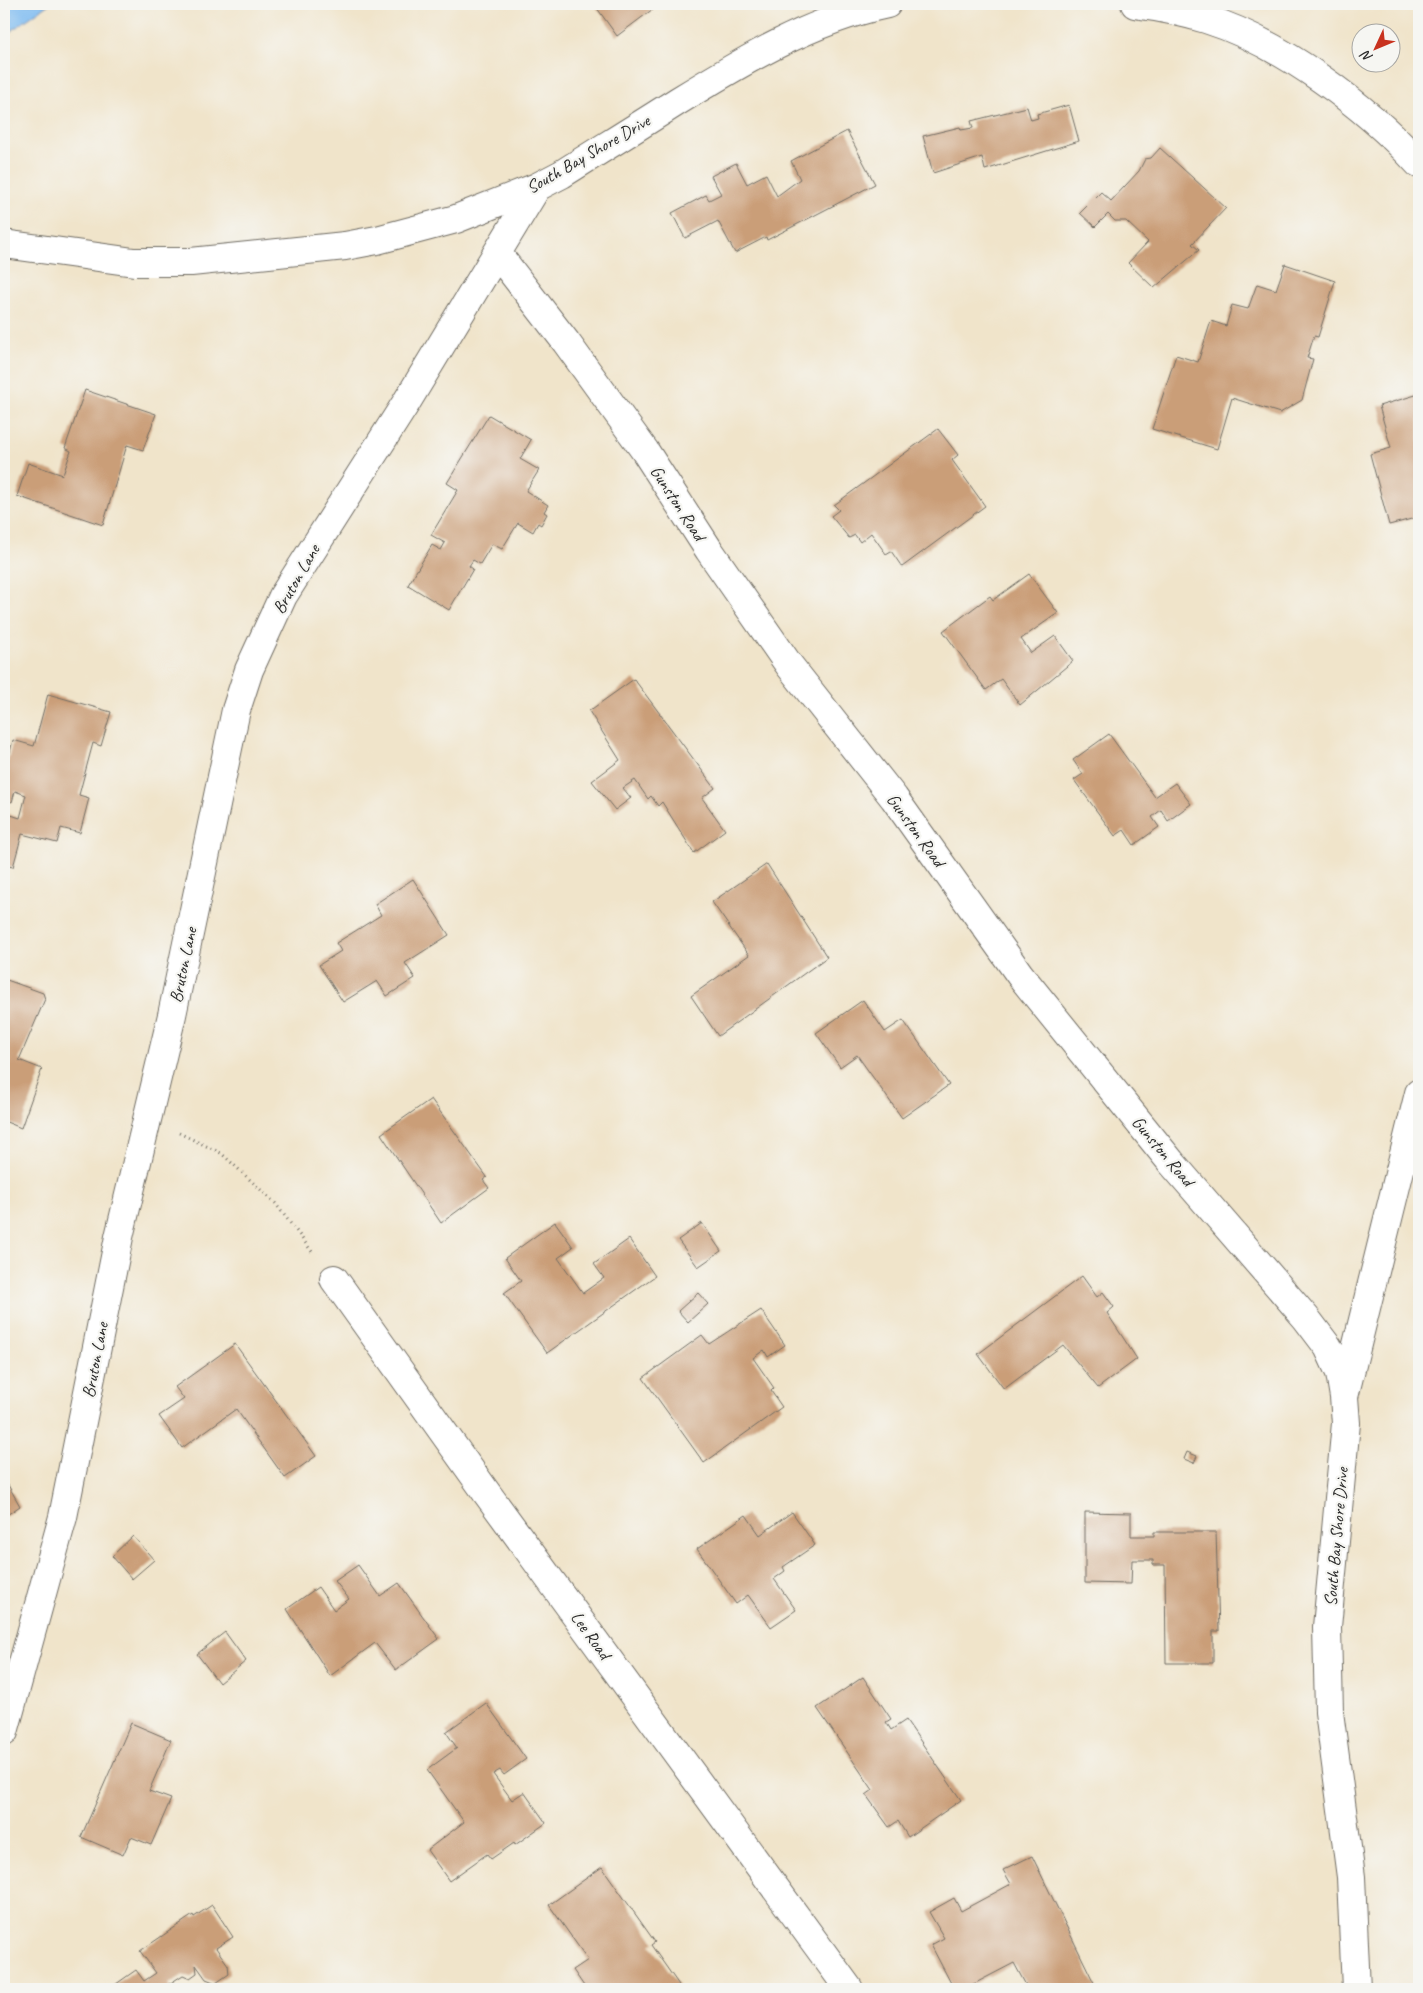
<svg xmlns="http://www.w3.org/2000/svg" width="1423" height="1993" viewBox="0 0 1423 1993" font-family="Caveat,sans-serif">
<rect width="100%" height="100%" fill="#f6f6f2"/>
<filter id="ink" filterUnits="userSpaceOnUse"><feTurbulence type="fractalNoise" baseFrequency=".02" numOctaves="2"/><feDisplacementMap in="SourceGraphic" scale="10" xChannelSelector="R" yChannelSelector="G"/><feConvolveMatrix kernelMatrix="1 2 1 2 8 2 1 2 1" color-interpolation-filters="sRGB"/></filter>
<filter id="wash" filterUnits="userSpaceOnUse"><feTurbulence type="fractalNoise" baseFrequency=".0096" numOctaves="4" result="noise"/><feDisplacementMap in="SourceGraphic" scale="20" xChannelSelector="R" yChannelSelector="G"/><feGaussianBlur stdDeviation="1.12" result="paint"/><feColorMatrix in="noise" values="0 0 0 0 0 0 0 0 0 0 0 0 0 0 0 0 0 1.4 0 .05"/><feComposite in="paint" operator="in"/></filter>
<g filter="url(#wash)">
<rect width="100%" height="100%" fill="#f0e4ca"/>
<path fill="#7ebbf1" stroke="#54738e" d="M4 4H49L4 36Z"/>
<g id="blocks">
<path fill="#ca9e78" d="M594 4H650L653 9 617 36Z
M1069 105 1079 141 985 170 982 157 933 173 923 136 960 127 961 130 973 128 971 121 1027 107 1031 120 1038 118 1037 114Z
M847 131 875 184 767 240 766 237 735 253 718 221 685 238 672 213 706 195 709 200 721 194 711 176 736 163 747 184 766 174 777 196 800 179 791 161Z
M1160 148 1226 208 1192 244 1199 250 1154 288 1128 263 1148 242 1126 221H1115L1108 214 1095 227 1080 213 1101 192 1111 201 1139 171 1145 159 1151 158Z
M1285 264 1335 281 1318 337 1314 336 1307 358 1313 359 1302 400 1280 413 1232 398 1217 449 1152 429 1176 355 1198 362 1211 321 1226 326 1232 305 1248 309 1257 284 1276 290Z
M85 390 156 414 143 450 127 445 103 525 17 496 28 463 63 475 71 451 65 448Z
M1419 394V517L1389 525 1370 454 1391 448 1379 406Z
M489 415 531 440 520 459 539 470 526 491 548 505 544 512 547 514 541 525 538 523 533 532 518 523 502 549 492 544 480 564 473 560 469 566 473 569 449 610 408 585 432 545 441 550 445 543 431 535 458 490 447 483Z
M938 429 958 455 952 460 985 506 902 567 891 551 886 554 871 533 860 542 855 535 849 538 831 516 839 510 834 505Z
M1029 574 1058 613 1021 639 1031 653 1055 636 1073 661 1020 705 1001 679 986 690 943 631 990 596 993 600Z
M634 679 715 788 702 798 725 830 694 853 662 802 658 806 651 796 648 799 635 780 623 788 631 798 615 810 592 781 620 760 589 711Z
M48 694 111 712 101 746 93 743 79 795 89 798 80 833 61 828 57 843 22 834 13 867 4 865V819L5 813 20 818 26 795 15 791 12 802 4 799V776L13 740 34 746Z
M1109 734 1155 797 1175 783 1191 804 1168 821 1161 810 1152 817 1159 827 1134 845 1124 830 1115 836 1074 780 1083 774 1073 760Z
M767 864 827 957 718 1036 691 996 749 955 712 902Z
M413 879 449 935 405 963 415 978 387 996 377 981 343 1002 319 965 341 951 336 943 381 915 375 904Z
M4 979 43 993 45 999 19 1060 42 1069 21 1128 4 1121Z
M863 1000 885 1032 903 1020 949 1085 902 1118 857 1055 840 1067 816 1033Z
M431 1099 487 1177 483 1180 489 1188 441 1223 381 1134Z
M555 1222 573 1247 558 1258 583 1293 604 1278 594 1264 629 1239 655 1276 547 1353 504 1293 521 1281 505 1258Z
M702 1223 721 1251 698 1267 678 1240Z
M1082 1276 1097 1297 1103 1292 1114 1307 1107 1313 1137 1359 1098 1388 1063 1345 1004 1389 978 1354Z
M698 1293 708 1304 688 1322 678 1311Z
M761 1310 785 1345 768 1357 764 1350 753 1358 774 1388 771 1391 782 1407 704 1463 643 1378 702 1335 709 1344Z
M235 1344 316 1456 285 1478 236 1409 182 1448 159 1416 184 1399 175 1387Z
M1187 1452 1197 1456 1194 1463 1184 1459Z
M8 1485 20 1506 4 1517V1488Z
M792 1512 815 1545 783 1567 785 1571 774 1579 796 1610 771 1627 748 1595 736 1604 697 1549 746 1515 760 1535Z
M1085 1512 1131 1513V1536H1154V1532H1216L1219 1631H1213V1663H1166L1165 1565H1153V1560H1132L1131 1584 1085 1583Z
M133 1536 154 1560 132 1579 112 1556Z
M358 1565 380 1596 399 1583 439 1639 396 1670 375 1643 330 1676 287 1609 318 1587 334 1610 349 1599 335 1581Z
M225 1632 246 1661 219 1683 197 1654Z
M863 1677 891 1719 886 1722 891 1730 906 1720 961 1800 908 1837 898 1821 889 1827 866 1795 873 1790 817 1708Z
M486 1703 526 1759 504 1775 500 1770 493 1774 512 1800 524 1792 546 1823 515 1845 514 1843 491 1859 487 1854 449 1881 427 1850 464 1822 427 1770 457 1748 446 1732Z
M131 1723 171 1740 149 1791 171 1799 151 1845 131 1837 123 1855 81 1837Z
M1032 1856 1097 1989H1028L1014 1963 964 1989H954L931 1945 944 1938 929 1912 954 1898 961 1911 1011 1884 1003 1870Z
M602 1867 655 1942 651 1945 679 1985 673 1989H586L573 1970 588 1960 549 1905Z
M212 1905 233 1937 216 1948 228 1965 229 1974 216 1983 206 1979 196 1965 197 1973 190 1978 183 1975 169 1984 172 1989H109L136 1970 144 1981 156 1973 140 1951 193 1915 194 1917Z"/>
</g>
</g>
<g filter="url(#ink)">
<use href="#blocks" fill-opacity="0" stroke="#706c63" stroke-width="1"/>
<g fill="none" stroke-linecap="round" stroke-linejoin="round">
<g stroke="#706c63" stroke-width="30">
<path id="minor" d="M1135 4C1159 7 1183 12 1206 19 1282 43 1366 106 1419 164
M4 244 134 262H191L345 246 377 240 456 219 537 187 562 174C600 150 639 126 678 101 743 61 811 20 887 4
M497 253 566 342 645 451 709 550 789 665 894 798 1020 975 1171 1162 1306 1318 1328 1347 1340 1373 1344 1397
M334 1279 486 1492 849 1989
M4 1732 63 1517 119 1237 172 1015 236 710 249 670 283 596 406 403 537 187
M1356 1989 1351 1877 1329 1712 1327 1627 1346 1423 1344 1397 1419 1093"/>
</g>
<path stroke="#706c63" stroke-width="3" stroke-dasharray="1 4" stroke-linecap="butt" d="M179 1133 221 1153 275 1203 313 1253"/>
<use href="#minor" stroke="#fff" stroke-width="28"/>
</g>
</g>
<g text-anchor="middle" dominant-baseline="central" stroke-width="4.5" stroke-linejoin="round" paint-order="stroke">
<g font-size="18" fill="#2b2b2b" stroke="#f6f6f2">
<text transform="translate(588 154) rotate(-30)">South Bay Shore Drive</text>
<text transform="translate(678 503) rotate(57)">Gunston Road</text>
<text transform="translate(296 579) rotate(-60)">Bruton Lane</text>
<text transform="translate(916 830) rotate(54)">Gunston Road</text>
<text transform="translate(183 965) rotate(-78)">Bruton Lane</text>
<text transform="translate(1163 1151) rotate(50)">Gunston Road</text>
<text transform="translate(95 1360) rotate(-79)">Bruton Lane</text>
<text transform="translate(1336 1537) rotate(-85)">South Bay Shore Drive</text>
<text transform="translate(591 1635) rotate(54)">Lee Road</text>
</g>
</g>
<rect width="1423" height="1993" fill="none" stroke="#f6f6f2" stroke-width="20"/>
<g transform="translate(1376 48) rotate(226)"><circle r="24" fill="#f6f6f2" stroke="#a5a5a2"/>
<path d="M0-4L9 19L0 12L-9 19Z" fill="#c8321e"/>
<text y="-8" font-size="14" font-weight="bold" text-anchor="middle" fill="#2b2b2b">N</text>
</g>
</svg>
